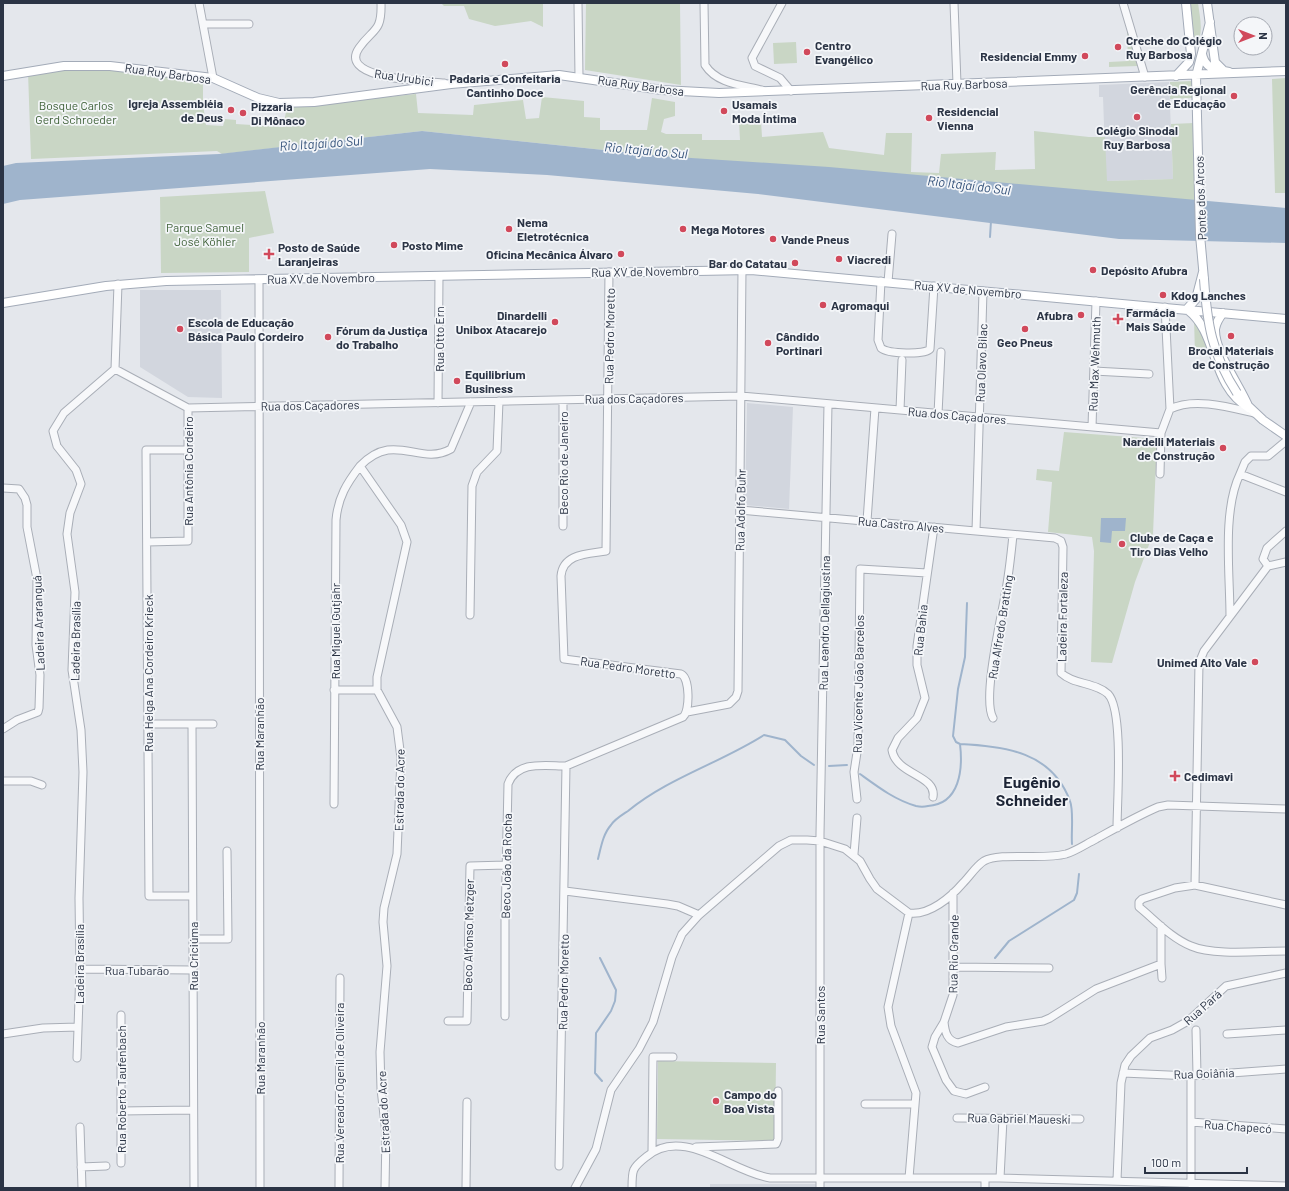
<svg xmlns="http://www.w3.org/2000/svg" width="1289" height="1191" viewBox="0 0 1289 1191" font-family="Barlow,sans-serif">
<rect width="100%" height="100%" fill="#e4e7ec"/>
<path fill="#d2d6de" d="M1169 82 1173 179 1106 181 1103 97H1099V85Z
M140 290H221L222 398 188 397 140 367Z
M747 403 793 407 789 509 745 505Z
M710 1184H816V1188H710Z"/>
<path fill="#c9d6c5" d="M441 3H543V27L531 21 495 26 469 19 464 6H444Z
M586 3H680L681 85 585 70Z
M1188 3H1198C1200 18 1204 33 1196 47Z
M1129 31 1138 66 1109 67V62L1128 61 1127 32Z
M796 42 797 63 774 64 773 43Z
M86 67 167 74 203 84V104L206 125 223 126 225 119 236 120V124L283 127 287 107 416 94 418 113 473 115 474 105 523 100 526 119 539 118 542 97 584 101V117L600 118V130H647L652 98 675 102V116L664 119 661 132 666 134H702V140H740L739 121H761L762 137 823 132 829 148 884 155 886 133H912L911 172 939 173 941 154 996 152 995 170 1035 169 1034 131 1089 137H1105L1107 181 1173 179 1171 124 1194 123 1199 201 661 156 422 131 222 154 217 151 31 159 28 72Z
M1286 78V193H1275L1272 79Z
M1192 81 1193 98 1170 99V82Z
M265 191 274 233 249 238V272L161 273 160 197Z
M1194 318 1198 320 1208 354 1195 355Z
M1064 432 1157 439 1153 534 1135 582 1112 663 1091 662 1094 551 1092 537 1048 532 1052 482 1036 480 1037 469 1059 471Z
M658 1061 776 1063 775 1141 657 1139Z"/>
<path fill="#9fb4cc" d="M422 131 661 156 829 167 1286 208V243L1119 239 758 194 547 175 430 169 20 200 3 204V166L16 163 219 154Z
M1101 518H1126L1125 531H1112L1111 543 1100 542Z"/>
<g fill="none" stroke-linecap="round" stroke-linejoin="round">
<path stroke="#9fb4cc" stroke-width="2" d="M990 237 991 221
M967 603 965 657 958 689 953 736 956 742 960 744C1005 746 1052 752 1070 801 1074 811 1071 833 1072 844
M829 766 847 765
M860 774C878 787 895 800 916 806 920 807 924 807 928 806 960 804 963 769 960 744
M598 859C601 847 603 834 611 825 615 819 622 815 628 811 668 778 720 763 764 735L785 740 801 756 814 765
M600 958 616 990 615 1001 611 1011 596 1033 595 1073 602 1081
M995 958 1009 941 1074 900 1077 893 1079 874"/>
<g stroke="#a9aeb7" stroke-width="9">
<path id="minor" d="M199 3 213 78
M381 3C382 33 373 28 359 48 337 80 428 81 444 83
M578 3 579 77
M704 3 705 65C717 84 742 85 762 90
M782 3 752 58 755 66 780 78 791 91
M954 3 957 84
M1123 3 1145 77
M203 24H249
M259 280 260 1188
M881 281 878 340 881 348C888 354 925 355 930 349L934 286
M888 282 892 234
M115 369 188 408 741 396 1161 433
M1094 371 1149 374
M438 403 439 276
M1170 409C1194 397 1229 407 1254 413
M900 410 902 360
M938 414 941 352
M1092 427 1096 301
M1286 441 1268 456H1251L1245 462 1240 474 1286 492
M188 450H146L149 896H192
M1160 474 1161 433 1170 409 1165 307
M3 488 19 489 25 498 27 505V527L37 579 36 645 40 675 39 708 38 712 17 720 3 729
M740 510 1055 538 1061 541 1063 547 1061 673C1074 685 1095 682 1108 694 1124 710 1117 803 1117 828
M867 521 875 408
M563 526V400
M976 531 983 291
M147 542 188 541V408
M1268 566 1263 559 1267 548 1286 531
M1268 566 1286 562
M470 615 472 486 477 472 497 451 499 401
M1230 616C1230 574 1222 511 1240 474
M334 690H377
M687 712 729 704 736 697 738 691 742 269
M993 718C982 699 1001 619 1005 595 1009 575 1011 555 1013 535
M148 724H213
M192 724 194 1188
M3 781H31L42 785
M933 797C937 775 896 775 892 750L898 738 917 718 925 698 917 665V646L934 527
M857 799 854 772 858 746 860 569 927 573
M334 804 336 520C338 497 347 483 360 466
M854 854 857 818
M1195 885 1199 663 1204 651 1268 566
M565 891 667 904 678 906 699 915
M953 893V995L944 1022 935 1037 932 1047 946 1080 954 1091 966 1094 985 1087
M1286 905 1195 885 1175 888 1142 899 1139 902V907C1155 920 1171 938 1191 946 1214 956 1259 951 1286 951
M909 913 888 1007 891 1026 916 1093 909 1178
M193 939H228L227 851
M1161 964 1162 978
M954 967 1049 968
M80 969 193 970
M121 1015V1163
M505 1016V921L508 784C517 760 546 766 566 766
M448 1021H467L470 866 506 865
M944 1022C945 1032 947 1041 958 1043L1006 1027 1043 1021 1050 1018 1096 989 1161 964V926
M1196 1030 1197 1075
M3 1034 43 1028 78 1027
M1227 1034 1286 1030
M77 1058 80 969 79 898 83 772 81 730 72 670 75 592 67 534 70 513 81 484 76 470 57 446 53 431 64 413 115 369 118 284
M1123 1073 1191 1076 1286 1069
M865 1104H915
M121 1111 192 1110
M957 1118 1080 1119
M1191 1122 1286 1129
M80 1127 82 1188
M696 1147 776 1144 778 1139V1091
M652 1151 653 1057H673
M559 1166 566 766 683 717C690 711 690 678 681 674L564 659 561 576C563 553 589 554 606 551L609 272
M81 1167 106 1166
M1000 1178 1003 1119
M1117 1180 1121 1083 1125 1065 1131 1056 1150 1038 1172 1030 1188 1021 1226 986 1286 973
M1191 1184V1076
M339 1188 340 978
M385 1188 386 1133 381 1089 380 1052 387 966 383 922 384 908 397 854 401 758 397 727 377 690V677L407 542 401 525 360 466C395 430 419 467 451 449L471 402
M466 1188 467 1102
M575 1188 596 1149 611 1090 639 1049 653 1022 672 957 682 934 699 915 779 846 791 840H807L820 841 845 849 860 861 870 879 877 889 909 913C929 916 951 897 963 883 970 876 976 866 984 861 1000 852 1044 860 1066 854 1076 851 1086 844 1096 839 1116 828 1137 816 1158 807L1168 805 1286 809
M632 1188C632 1170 632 1168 646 1157 683 1125 731 1172 770 1178H1000L1286 1186
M820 1188V834L828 404
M985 1188V1178"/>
</g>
<g stroke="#a3abb8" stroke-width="10">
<path id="major" d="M1207 3 1215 62 1224 71 1229 72
M1202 54C1204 64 1210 69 1221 71
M3 76 64 66H110L213 78 258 98 279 103 314 102 451 84 559 75 662 90 719 93 1286 71
M1176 76 1189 62 1191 54 1186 3
M1204 279 1200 235 1196 76 1210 22
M3 303 106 286 166 281 751 270 1286 319
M1187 309 1196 299 1203 272
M1188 310C1219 334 1210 385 1249 408
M1223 313C1219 318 1216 323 1215 329 1214 352 1241 387 1249 408
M1246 404 1263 420 1286 436"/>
</g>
<use href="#minor" stroke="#f7f8fa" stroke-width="7"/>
<use href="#major" stroke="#fff" stroke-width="8"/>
<g stroke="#a3abb8" stroke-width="10" stroke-linecap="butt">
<path id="major-bridge" d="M1204 279C1207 323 1212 355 1237 393"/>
</g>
<use href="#major-bridge" stroke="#fff" stroke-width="8"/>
</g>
<g fill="#d1495b" stroke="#f4f6f9" stroke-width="1.5">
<circle cx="1118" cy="47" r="4"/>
<circle cx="807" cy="52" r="4"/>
<circle cx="1085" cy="56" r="4"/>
<circle cx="505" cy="64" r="4"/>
<circle cx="1234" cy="96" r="4"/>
<circle cx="231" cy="110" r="4"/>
<circle cx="724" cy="111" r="4"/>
<circle cx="243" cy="113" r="4"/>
<circle cx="1137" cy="117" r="4"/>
<circle cx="929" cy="118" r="4"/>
<circle cx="509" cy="229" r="4"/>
<circle cx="683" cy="229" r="4"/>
<circle cx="773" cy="239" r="4"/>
<circle cx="394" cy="245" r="4"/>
<path d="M267 248h4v4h4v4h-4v4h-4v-4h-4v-4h4z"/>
<circle cx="621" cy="254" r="4"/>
<circle cx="839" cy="259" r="4"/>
<circle cx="795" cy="263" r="4"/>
<circle cx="1093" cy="270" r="4"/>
<circle cx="1163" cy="295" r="4"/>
<circle cx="823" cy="305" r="4"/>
<circle cx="1081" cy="315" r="4"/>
<path d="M1116 313h4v4h4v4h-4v4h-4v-4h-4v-4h4z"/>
<circle cx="555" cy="322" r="4"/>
<circle cx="180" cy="329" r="4"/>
<circle cx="1025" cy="329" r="4"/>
<circle cx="1231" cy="336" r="4"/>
<circle cx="328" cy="337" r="4"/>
<circle cx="768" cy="343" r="4"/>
<circle cx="457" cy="381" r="4"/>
<circle cx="1223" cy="448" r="4"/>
<circle cx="1122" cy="544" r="4"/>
<circle cx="1255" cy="662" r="4"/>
<path d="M1173 770h4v4h4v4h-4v4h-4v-4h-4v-4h4z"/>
<circle cx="716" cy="1101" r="4"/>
</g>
<g text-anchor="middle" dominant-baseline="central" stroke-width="3.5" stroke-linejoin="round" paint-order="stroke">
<g font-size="12" font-weight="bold" fill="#2b3445" stroke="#f4f6f9" text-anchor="start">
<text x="1126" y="40">Creche do Colégio<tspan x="1126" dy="14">Ruy Barbosa</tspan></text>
<text x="815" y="45">Centro<tspan x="815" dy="14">Evangélico</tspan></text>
<text x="1077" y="56" text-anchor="end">Residencial Emmy</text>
<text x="505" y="78" text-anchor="middle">Padaria e Confeitaria<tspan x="505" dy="14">Cantinho Doce</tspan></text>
<text x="1226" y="89" text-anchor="end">Gerência Regional<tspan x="1226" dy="14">de Educação</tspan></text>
<text x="223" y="103" text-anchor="end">Igreja Assembléia<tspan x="223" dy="14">de Deus</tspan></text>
<text x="732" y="104">Usamais<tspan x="732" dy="14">Moda Íntima</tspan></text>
<text x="251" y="106">Pizzaria<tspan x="251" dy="14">Di Mônaco</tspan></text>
<text x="937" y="111">Residencial<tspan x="937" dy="14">Vienna</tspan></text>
<text x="1137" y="130" text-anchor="middle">Colégio Sinodal<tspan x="1137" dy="14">Ruy Barbosa</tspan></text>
<text x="517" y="222">Nema<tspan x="517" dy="14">Eletrotécnica</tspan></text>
<text x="691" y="229">Mega Motores</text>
<text x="781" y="239">Vande Pneus</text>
<text x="402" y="245">Posto Mime</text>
<text x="278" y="247">Posto de Saúde<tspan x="278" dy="14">Laranjeiras</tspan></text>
<text x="613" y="254" text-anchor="end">Oficina Mecânica Álvaro</text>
<text x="847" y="259">Viacredi</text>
<text x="787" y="263" text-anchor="end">Bar do Catatau</text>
<text x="1101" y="270">Depósito Afubra</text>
<text x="1171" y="295">Kdog Lanches</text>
<text x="831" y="305">Agromaqui</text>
<text x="1126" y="312">Farmácia<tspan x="1126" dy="14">Mais Saúde</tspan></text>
<text x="547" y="315" text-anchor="end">Dinardelli<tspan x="547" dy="14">Unibox Atacarejo</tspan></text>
<text x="1073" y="315" text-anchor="end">Afubra</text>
<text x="188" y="322">Escola de Educação<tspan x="188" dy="14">Básica Paulo Cordeiro</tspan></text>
<text x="336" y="330">Fórum da Justiça<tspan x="336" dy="14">do Trabalho</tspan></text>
<text x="776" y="336">Cândido<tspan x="776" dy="14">Portinari</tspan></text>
<text x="1025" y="342" text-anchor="middle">Geo Pneus</text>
<text x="1231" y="350" text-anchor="middle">Brocal Materiais<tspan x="1231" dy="14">de Construção</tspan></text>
<text x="465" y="374">Equilibrium<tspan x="465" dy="14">Business</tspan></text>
<text x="1215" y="441" text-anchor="end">Nardelli Materiais<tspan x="1215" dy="14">de Construção</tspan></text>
<text x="1130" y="537">Clube de Caça e<tspan x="1130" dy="14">Tiro Dias Velho</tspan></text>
<text x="1247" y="662" text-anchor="end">Unimed Alto Vale</text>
<text x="1184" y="776">Cedimavi</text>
<text x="724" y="1094">Campo do<tspan x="724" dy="14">Boa Vista</tspan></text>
</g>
<g font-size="12" fill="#2b3445" stroke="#f4f6f9">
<text transform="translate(168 73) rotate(8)">Rua Ruy Barbosa</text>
<text transform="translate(404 77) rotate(8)">Rua Urubici</text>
<text transform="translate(964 84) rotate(-2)">Rua Ruy Barbosa</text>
<text transform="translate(641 85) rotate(8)">Rua Ruy Barbosa</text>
<text transform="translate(1200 198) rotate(-92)">Ponte dos Arcos</text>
<text transform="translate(645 271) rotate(-1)">Rua XV de Novembro</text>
<text transform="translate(321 278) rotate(-1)">Rua XV de Novembro</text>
<text transform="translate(968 289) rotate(5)">Rua XV de Novembro</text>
<text transform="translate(609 336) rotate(-89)">Rua Pedro Moretto</text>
<text transform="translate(439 339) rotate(-90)">Rua Otto Ern</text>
<text transform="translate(981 363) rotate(-88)">Rua Olavo Bilac</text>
<text transform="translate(1094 364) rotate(-88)">Rua Max Wehmuth</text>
<text transform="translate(634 398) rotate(-1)">Rua dos Caçadores</text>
<text transform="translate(310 405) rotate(-1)">Rua dos Caçadores</text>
<text transform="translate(957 415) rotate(5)">Rua dos Caçadores</text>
<text transform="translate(563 463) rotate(-90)">Beco Rio de Janeiro</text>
<text transform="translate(188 471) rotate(-90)">Rua Antônia Cordeiro</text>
<text transform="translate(740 510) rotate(-89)">Rua Adolfo Buhr</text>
<text transform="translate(901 524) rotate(5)">Rua Castro Alves</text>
<text transform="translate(1062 617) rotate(-89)">Ladeira Fortaleza</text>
<text transform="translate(38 623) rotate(-92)">Ladeira Araranguá</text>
<text transform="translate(824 623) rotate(-89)">Rua Leandro Dellagiustina</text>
<text transform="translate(1000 627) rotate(-81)">Rua Alfredo Bratting</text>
<text transform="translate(920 630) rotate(-84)">Rua Bahia</text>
<text transform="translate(335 631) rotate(-90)">Rua Miguel Gutjahr</text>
<text transform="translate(75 641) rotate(-89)">Ladeira Brasília</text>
<text transform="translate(628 667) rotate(8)">Rua Pedro Moretto</text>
<text transform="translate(148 673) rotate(-90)">Rua Helga Ana Cordeiro Krieck</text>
<text transform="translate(858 684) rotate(-89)">Rua Vicente João Barcelos</text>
<text transform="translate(259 734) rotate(-90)">Rua Maranhão</text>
<text transform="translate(399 790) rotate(-89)">Estrada do Acre</text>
<text transform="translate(506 866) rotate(-89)">Beco João da Rocha</text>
<text transform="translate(468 935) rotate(-89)">Beco Alfonso Metzger</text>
<text transform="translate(953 954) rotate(-89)">Rua Rio Grande</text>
<text transform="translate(193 956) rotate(-90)">Rua Criciúma</text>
<text transform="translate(79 964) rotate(-90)">Ladeira Brasília</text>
<text x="137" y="970">Rua Tubarão</text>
<text transform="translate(563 982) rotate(-89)">Rua Pedro Moretto</text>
<text transform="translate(1202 1007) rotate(-42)">Rua Pará</text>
<text transform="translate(820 1015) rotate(-90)">Rua Santos</text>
<text transform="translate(260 1058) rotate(-90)">Rua Maranhão</text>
<text transform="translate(1204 1073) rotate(-2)">Rua Goiânia</text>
<text transform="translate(339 1083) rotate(-90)">Rua Vereador Ogenil de Oliveira</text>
<text transform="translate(121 1089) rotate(-90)">Rua Roberto Taufenbach</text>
<text transform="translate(383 1112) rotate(-93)">Estrada do Acre</text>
<text transform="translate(1019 1118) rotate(1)">Rua Gabriel Maueski</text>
<text transform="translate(1238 1126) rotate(4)">Rua Chapecó</text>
</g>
<g font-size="12" fill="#3f6138" stroke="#f4f6f9">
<text x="76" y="105">Bosque Carlos<tspan x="76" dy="14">Gerd Schroeder</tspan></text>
<text x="205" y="227">Parque Samuel<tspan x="205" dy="14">José Köhler</tspan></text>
</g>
<g font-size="13" font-style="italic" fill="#34527a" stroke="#f4f6f9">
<text transform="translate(321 143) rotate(-4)">Rio Itajaí do Sul</text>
<text transform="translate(646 150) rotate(5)">Rio Itajaí do Sul</text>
<text transform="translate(969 185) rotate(7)">Rio Itajaí do Sul</text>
</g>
<g font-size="16" font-weight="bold" fill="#1d2536" stroke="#f4f6f9">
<text x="1032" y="781">Eugênio<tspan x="1032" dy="18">Schneider</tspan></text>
</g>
</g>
<rect width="1289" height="1191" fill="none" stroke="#2b3445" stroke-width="8"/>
<g transform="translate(1253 36) rotate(90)"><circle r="19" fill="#f4f6f9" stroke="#a4a8b1"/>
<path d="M0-3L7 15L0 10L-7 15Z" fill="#d1495b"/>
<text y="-6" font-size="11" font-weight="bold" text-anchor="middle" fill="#2b3445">N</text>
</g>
<path d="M1145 1167v6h102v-6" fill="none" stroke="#2b3445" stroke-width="2"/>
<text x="1151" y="1167" font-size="12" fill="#2b3445" stroke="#f4f6f9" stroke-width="3" paint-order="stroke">100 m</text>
</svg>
